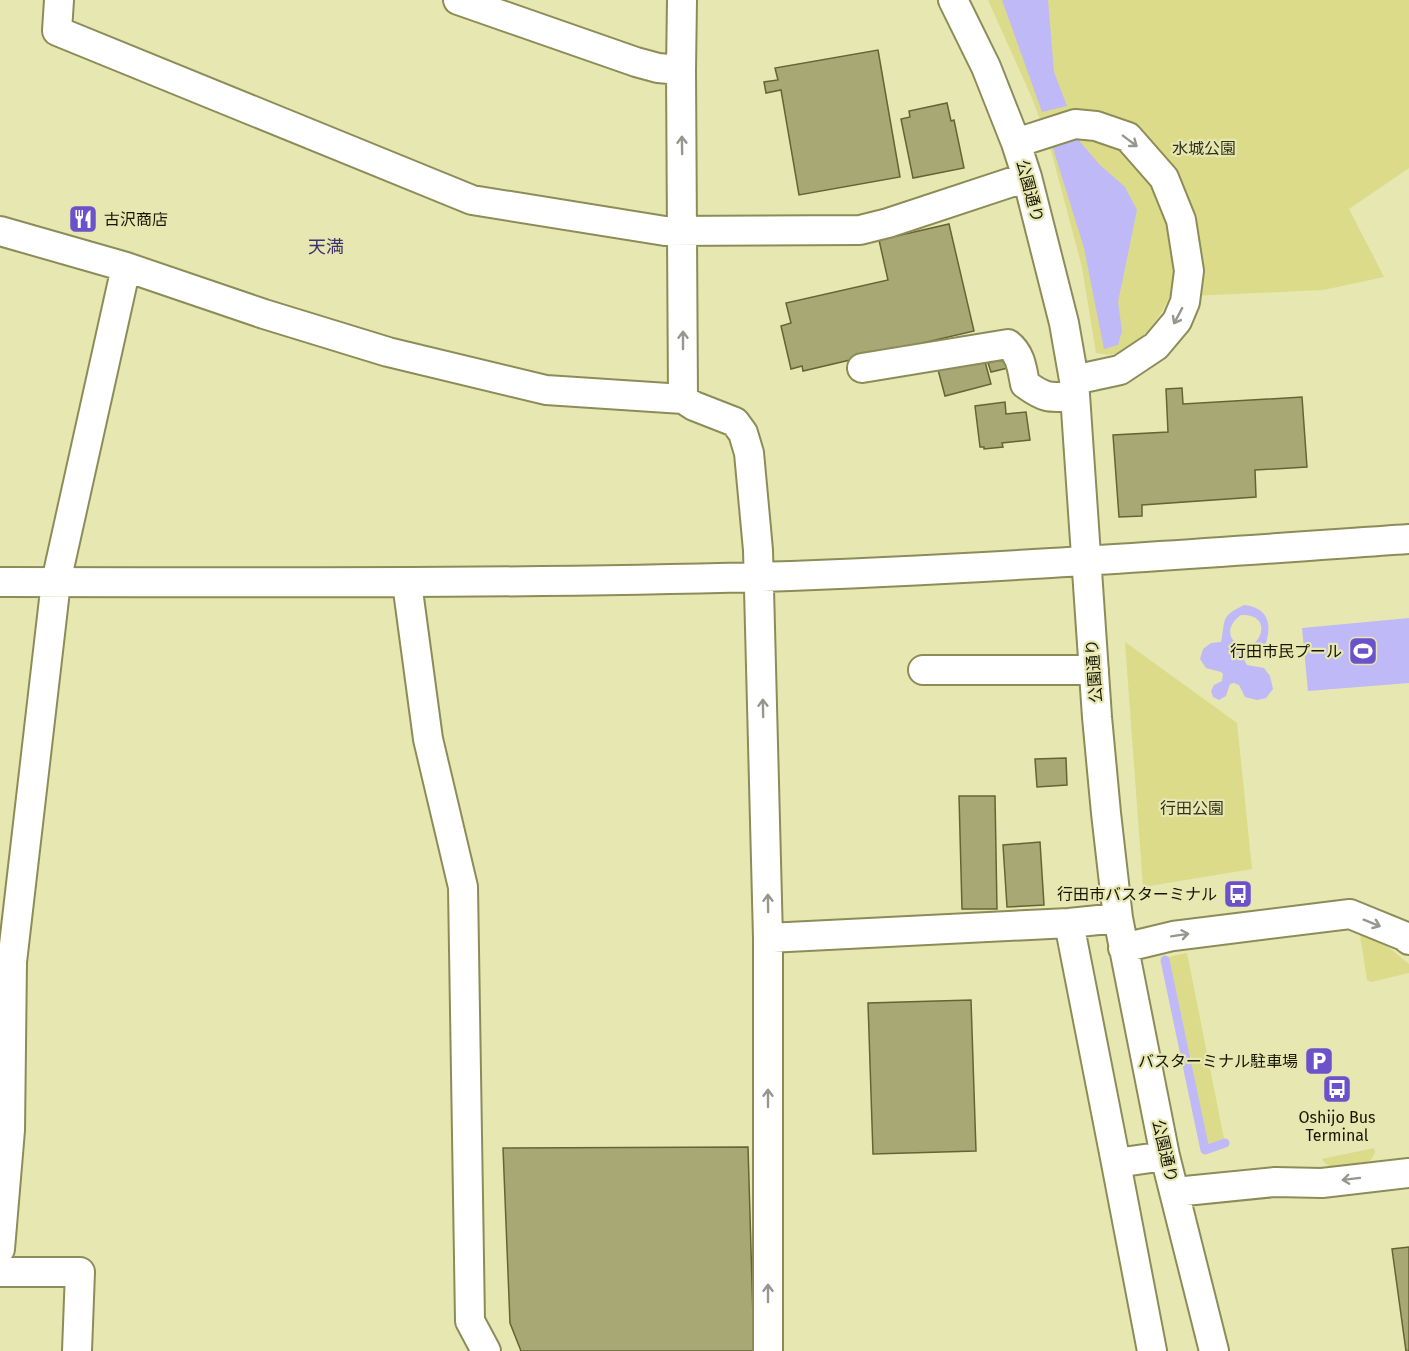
<svg xmlns="http://www.w3.org/2000/svg" width="1409" height="1351" viewBox="0 0 1409 1351" font-family="'Fira Sans','Noto Sans JP',sans-serif">
<rect width="100%" height="100%" fill="#e6e7b1"/>
<path fill="#dbdb8a" d="M988 0H1409V168L1349 209 1384 277 1323 290 1169 297C1161 318 1138 347 1115 354 1109 355 1102 354 1096 353L1082 267 1050 147 1032 98Z
M1125 642 1237 723 1252 869 1143 887Z
M1362 926 1409 964V973L1371 982 1367 980 1359 928Z
M1187 953 1224 1139 1206 1145 1168 957Z
M1374 1148 1375 1153 1370 1161 1331 1167 1325 1163 1322 1159Z"/>
<path fill="#bfb9f8" fill-rule="evenodd" d="M1002 0H1048L1054 72 1067 106 1042 112Z
M1077 138 1099 164 1125 187 1137 210 1118 302 1122 331 1118 345 1104 349 1084 248 1052 145Z
M1244 605C1270 608 1272 626 1265 646L1247 656 1244 660 1247 665 1264 668 1270 676 1273 689 1266 698 1257 700 1245 697 1239 685 1234 683 1230 684 1226 696 1219 700 1213 697 1211 691 1214 685 1222 681 1223 674 1221 672 1206 668 1200 659 1203 649 1211 643 1221 642C1226 618 1220 617 1244 605ZM1241 615C1279 613 1256 661 1235 642 1225 633 1232 621 1241 615Z
M1409 618V683L1308 691 1302 628Z"/>
<g fill="none" stroke-linecap="round" stroke-linejoin="round">
<path stroke="#bfb9f8" stroke-width="9" d="M1165 960 1205 1150 1225 1143"/>
</g>
<path fill="#a7a874" stroke="#656533" stroke-width="1.5" d="M878 50 900 177 799 195 781 90 766 93 764 82 778 80 775 68Z
M947 103 951 121 954 120 964 168 913 178 901 119 910 117 909 111Z
M949 224 974 331 803 371 802 366 791 369 781 326 791 323 786 303 888 280 879 240Z
M983 354 991 384 945 396 937 366Z
M1006 358 1008 368 991 372 988 363Z
M1182 388 1183 404 1302 397 1307 467 1255 470 1256 497 1142 505V516L1119 517 1113 435 1168 432 1166 389Z
M1005 402 1006 414 1026 412 1030 440 1002 443 1003 447 984 449V447H980L975 406Z
M1066 758 1067 785 1037 787 1035 759Z
M959 796H995L997 909H962Z
M1040 842 1044 905 1007 907 1003 845Z
M971 1000 976 1151 873 1154 868 1003Z
M748 1147 754 1351H521L510 1323 503 1148Z
M1409 1247V1351H1406L1392 1249Z"/>
<g fill="none" stroke-linecap="round" stroke-linejoin="round">
<g stroke="#8c8c59" stroke-width="32">
<path id="minor" d="M59 0 57 31 472 200 665 231 860 230 888 223 1027 177
M458 0 636 62 658 68 681 70
M682 0 681 70 683 399
M953 0 986 67 1016 143 1027 177 1064 323 1074 380 1097 717 1106 813 1118 918 1165 1156 1214 1351
M1016 143 1075 124 1096 126 1128 137 1164 178 1181 220 1189 271 1185 302 1177 321 1156 346 1120 370 1074 380
M0 231 126 267 264 314 388 352 546 390 683 399 694 406 735 422 743 433 749 453 758 550 768 938V1351
M862 368 1008 344C1021 354 1022 369 1025 384 1046 399 1049 398 1075 396
M0 582C253 582 505 584 758 577 975 570 1192 554 1409 539
M407 583 428 739 463 887 470 1321 486 1351
M923 670H1094
M1069 923 1116 1163
M768 938 1069 923 1118 918
M1123 948 1173 936 1350 914 1404 936 1409 940
M1175 1192 1275 1182 1322 1183 1409 1173
M0 1249 10 1130 12 962 56 582 126 267
M0 1272H80L77 1351
M1152 1351 1116 1163 1165 1156"/>
</g>
<use href="#minor" stroke="#fff" stroke-width="28"/>
</g>
<defs><path id="oneway-shaft" d="M-6 0H5M1.5-3L5.5 0L1.5 3" fill="none" stroke-width="1.6" stroke-linecap="round" stroke-linejoin="round" transform="scale(1.5)"/></defs>
<g stroke="#96968e">
<use href="#oneway-shaft" transform="translate(1130 141) rotate(37)"/>
<use href="#oneway-shaft" transform="translate(682 145) rotate(-91)"/>
<use href="#oneway-shaft" transform="translate(1178 316) rotate(118)"/>
<use href="#oneway-shaft" transform="translate(683 340) rotate(-90)"/>
<use href="#oneway-shaft" transform="translate(763 708) rotate(-91)"/>
<use href="#oneway-shaft" transform="translate(768 903) rotate(-91)"/>
<use href="#oneway-shaft" transform="translate(1372 923) rotate(22)"/>
<use href="#oneway-shaft" transform="translate(1180 935) rotate(-9)"/>
<use href="#oneway-shaft" transform="translate(768 1098) rotate(-90)"/>
<use href="#oneway-shaft" transform="translate(1351 1179) rotate(173)"/>
<use href="#oneway-shaft" transform="translate(768 1293) rotate(-90)"/>
</g>
<defs>
<g id="restaurant-square" transform="scale(1.5)"><rect x="-9" y="-9" width="18" height="18" rx="4" fill="#6b51ca" stroke="#e6e7b1"/><path d="M-5-6h1v4h1v-4h1v4h1v-4h1v5L-1.5 .5V6h-2V.5L-5-1ZM5-6V6H3V1.5H1.5Q1.5-4 5-6Z" fill="#fff"/></g>
<g id="stadium-square" transform="scale(1.5)"><rect x="-9" y="-9" width="18" height="18" rx="4" fill="#6b51ca" stroke="#e6e7b1"/><path d="M0-5a6.5 5 0 1 0 0 10a6.5 5 0 1 0 0-10ZM-3.5-1.8h7v3.6h-7Z" fill="#fff"/></g>
<g id="bus-square" transform="scale(1.5)"><rect x="-9" y="-9" width="18" height="18" rx="4" fill="#6b51ca" stroke="#e6e7b1"/><path d="M-5-6H5V4H4V6H2V4H-2V6H-4V4H-5ZM-3.5-4V0h7V-4ZM-3.5 1.2v1.5H-2V1.2ZM2 1.2v1.5H3.5V1.2Z" fill="#fff"/></g>
<g id="parking-square" transform="scale(1.5)"><rect x="-9" y="-9" width="18" height="18" rx="4" fill="#6b51ca" stroke="#e6e7b1"/><path d="M-3.5-5.5H1a3.5 3.5 0 0 1 0 7H-1V5.5H-3.5ZM-1-3.4V-.6H.8a1.4 1.4 0 0 0 0-2.8Z" fill="#fff"/></g>
</defs>
<g fill-rule="evenodd">
<use href="#restaurant-square" x="83" y="219"/>
<use href="#stadium-square" x="1363" y="651"/>
<use href="#bus-square" x="1238" y="894"/>
<use href="#parking-square" x="1319" y="1061"/>
<use href="#bus-square" x="1337" y="1089"/>
</g>
<g text-anchor="middle" dominant-baseline="central" stroke-width="4.5" stroke-linejoin="round" paint-order="stroke">
<g font-size="16" fill="#30311b" stroke="#e6e7b1">
<text x="1204" y="148">水城公園</text>
<text x="1192" y="808">行田公園</text>
</g>
<g font-size="16" fill="#161603" stroke="#e6e7b1">
<text transform="translate(1030 191) rotate(75)">公園通り</text>
<text transform="translate(1094 671) rotate(-94)">公園通り</text>
<text transform="translate(1165 1151) rotate(77)">公園通り</text>
</g>
<g font-size="16" fill="#161603" stroke="#e6e7b1" text-anchor="end">
<text x="104" y="219" text-anchor="start">古沢商店</text>
<text x="1342" y="651">行田市民プール</text>
<text x="1217" y="894">行田市バスターミナル</text>
<text x="1298" y="1061">バスターミナル駐車場</text>
<text x="1337" y="1117" text-anchor="middle">Oshijo Bus<tspan x="1337" dy="18">Terminal</tspan></text>
</g>
<g font-size="18" fill="#3d326e" stroke="#e6e7b1">
<text x="326" y="247">天満</text>
</g>
</g>
</svg>
